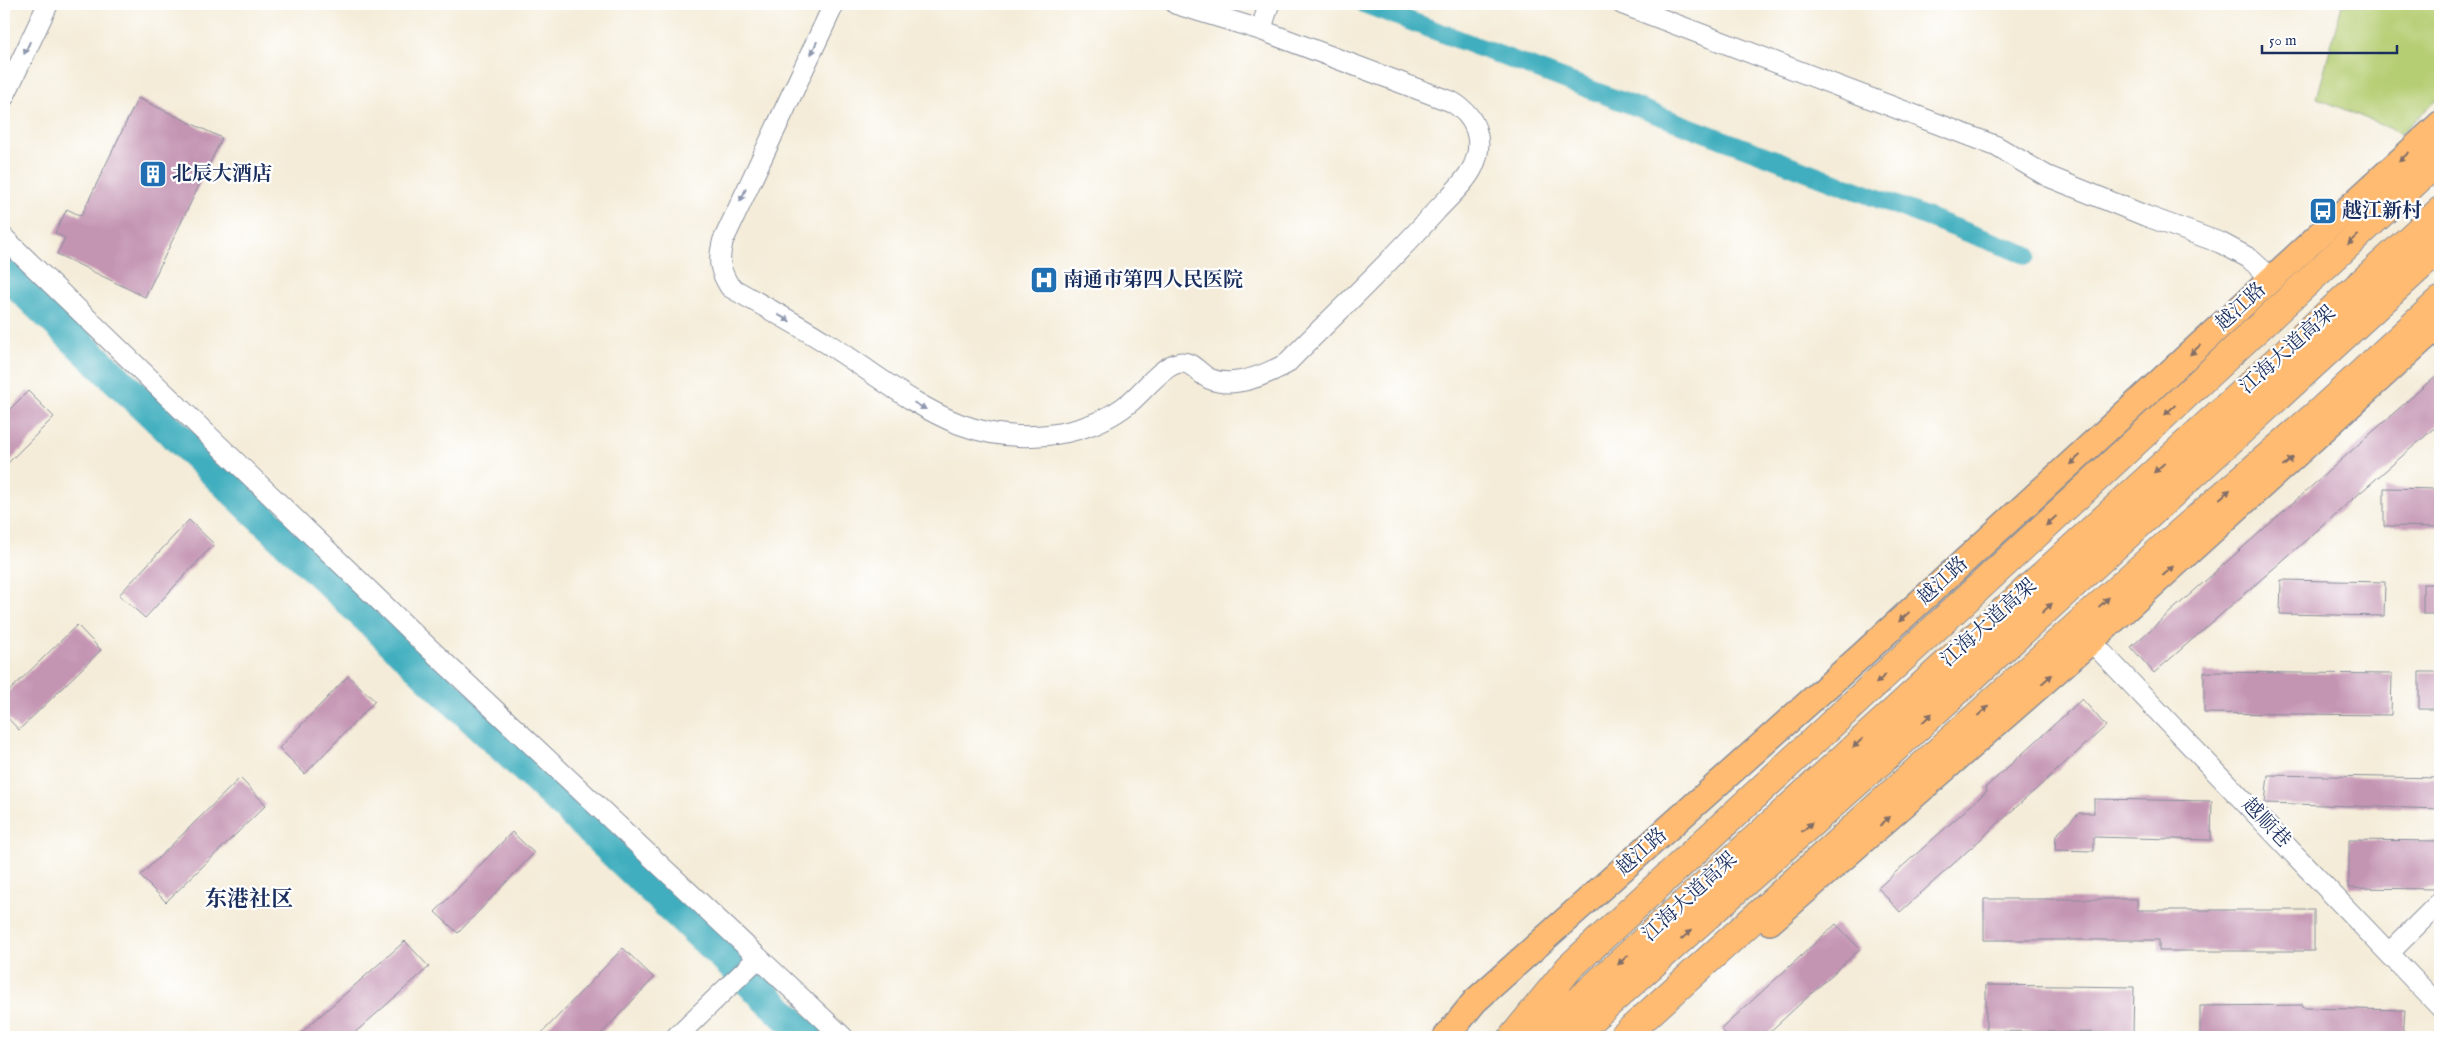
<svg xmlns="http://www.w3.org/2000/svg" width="2444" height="1041" viewBox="0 0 2444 1041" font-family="'IM FELL English','Noto Serif SC',serif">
<rect width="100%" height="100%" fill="#fff"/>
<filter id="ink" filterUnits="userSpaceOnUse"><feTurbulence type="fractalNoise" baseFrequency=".02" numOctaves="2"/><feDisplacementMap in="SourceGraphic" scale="10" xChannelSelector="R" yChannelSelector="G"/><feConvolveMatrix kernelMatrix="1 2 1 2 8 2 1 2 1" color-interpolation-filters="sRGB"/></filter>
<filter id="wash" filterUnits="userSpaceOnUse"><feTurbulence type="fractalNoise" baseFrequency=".0096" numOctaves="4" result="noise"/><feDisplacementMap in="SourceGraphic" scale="20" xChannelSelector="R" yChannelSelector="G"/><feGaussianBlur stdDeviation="1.12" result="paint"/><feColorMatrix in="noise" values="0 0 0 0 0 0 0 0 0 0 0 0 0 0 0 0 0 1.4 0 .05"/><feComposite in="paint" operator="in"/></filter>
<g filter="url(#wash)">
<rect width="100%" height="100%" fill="#f4ecd8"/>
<path fill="#b6ce73" stroke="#687e68" d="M2342 4H2440V97L2401 133 2317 98Z"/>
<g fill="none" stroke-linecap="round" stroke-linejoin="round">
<path stroke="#40aebe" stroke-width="19" d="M1365 4 2027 255"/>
<path stroke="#40aebe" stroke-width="32" d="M4 272 808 1037"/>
</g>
<g id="blocks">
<path fill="#c495b3" d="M138 98 222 138 145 297 57 254 65 238 55 233 67 209 81 216Z
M2440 372V423L2154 673 2131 647Z
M28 391 54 417 4 467V415Z
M2384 488 2440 489V527L2384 526Z
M189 520 214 544 145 618 119 595Z
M2281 580 2385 582 2384 616 2280 614Z
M2423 584H2440V614H2423Z
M77 625 101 650 19 730 4 714V696Z
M2204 672 2392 674 2391 715 2204 713Z
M2419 672H2440V709H2419Z
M348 676 375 701 305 774 279 748Z
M2082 699 2106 726 1900 912 1878 888 1987 791 1985 788Z
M2268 775 2440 778V809L2265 803Z
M240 778 266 805 166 902 140 876Z
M2094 799 2212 801 2211 840 2094 837V851L2055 850 2056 835 2079 813H2094Z
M512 832 534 853 458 933 435 912Z
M2349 840 2440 841V889L2349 888Z
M1984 899H2137V910H2314V951H2159V940H1984Z
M1836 924 1860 949 1764 1037H1728L1721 1029Z
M405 941 429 967 350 1037H296Z
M623 948 654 978 598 1037H538Z
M1986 985 2134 987 2133 1033 1986 1031Z
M2303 1005V1008L2405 1010 2403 1037H2200V1006Z"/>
</g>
</g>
<g filter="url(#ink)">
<use href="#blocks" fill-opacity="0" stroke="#888e9b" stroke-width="1"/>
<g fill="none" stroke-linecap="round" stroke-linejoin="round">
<g stroke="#888e9b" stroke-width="22">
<path id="minor" d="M834 4 723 241C718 260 719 270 730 287 761 305 794 322 825 342 907 393 961 453 1067 432 1089 427 1112 417 1129 403 1142 393 1162 366 1178 363 1193 360 1198 374 1210 379 1234 389 1265 375 1286 364 1336 313 1389 264 1436 211 1448 198 1465 183 1473 167 1485 141 1476 116 1452 102L1261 30 1176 4
M1622 4 1996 146 2047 176 2146 216 2221 243 2249 258 2272 279
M1261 30 1269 4
M4 97 48 4
M4 238 415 635 843 1037
M2091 641 2440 1007
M2390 952 2440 902
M676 1037 758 958"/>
</g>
<g stroke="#888e9b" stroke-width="28">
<path id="major" d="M1770 922 2091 641 2440 324
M1446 1037 1475 1001 1861 656 2440 124"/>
</g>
<g stroke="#888e9b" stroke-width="30">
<path id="highway" d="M1513 1037 1569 968 2440 159
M1539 1037 2440 211
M1571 1037 1881 761 2440 248
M1623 1037 2165 546 2317 414 2440 301"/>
</g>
<use href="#minor" stroke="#fff" stroke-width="20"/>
<use href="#major" stroke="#ffbb71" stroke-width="25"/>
<use href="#highway" stroke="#ffbb71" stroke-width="28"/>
</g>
<defs><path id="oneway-solid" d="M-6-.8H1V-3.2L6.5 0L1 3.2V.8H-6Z" transform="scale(1.25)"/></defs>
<g fill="#8d97ae">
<use href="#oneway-solid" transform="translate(27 48) rotate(115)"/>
<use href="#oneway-solid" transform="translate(814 48) rotate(114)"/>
<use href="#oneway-solid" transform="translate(743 195) rotate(115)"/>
<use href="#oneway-solid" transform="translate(784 318) rotate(29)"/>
<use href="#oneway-solid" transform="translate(920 406) rotate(30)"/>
</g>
<g fill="#826e67">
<use href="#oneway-solid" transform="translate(2404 157) rotate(137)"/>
<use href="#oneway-solid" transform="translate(2353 240) rotate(137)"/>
<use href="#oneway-solid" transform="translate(2195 350) rotate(137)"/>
<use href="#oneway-solid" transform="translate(2170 410) rotate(137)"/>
<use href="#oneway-solid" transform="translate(2075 460) rotate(137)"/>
<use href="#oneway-solid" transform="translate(2288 462) rotate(-42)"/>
<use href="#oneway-solid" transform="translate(2159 468) rotate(138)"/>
<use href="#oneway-solid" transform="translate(2225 494) rotate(-41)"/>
<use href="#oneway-solid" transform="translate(2051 521) rotate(137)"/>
<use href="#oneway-solid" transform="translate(2168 571) rotate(-42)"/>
<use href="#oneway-solid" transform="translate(2104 602) rotate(-43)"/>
<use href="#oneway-solid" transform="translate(2047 608) rotate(-43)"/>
<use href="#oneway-solid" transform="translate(1904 617) rotate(137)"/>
<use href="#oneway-solid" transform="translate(1881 679) rotate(137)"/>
<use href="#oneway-solid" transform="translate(2047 679) rotate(-41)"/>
<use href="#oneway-solid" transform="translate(1983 711) rotate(-42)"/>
<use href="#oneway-solid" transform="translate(1927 718) rotate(-43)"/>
<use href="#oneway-solid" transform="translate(1858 743) rotate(137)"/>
<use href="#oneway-solid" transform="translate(1885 821) rotate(-41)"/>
<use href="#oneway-solid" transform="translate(1807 827) rotate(-42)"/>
<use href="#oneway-solid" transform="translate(1686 935) rotate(-42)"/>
<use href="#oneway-solid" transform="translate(1623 960) rotate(137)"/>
</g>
</g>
<defs>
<g id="building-square" transform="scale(1.4375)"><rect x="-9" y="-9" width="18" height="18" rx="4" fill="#1f6fb2" stroke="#fff"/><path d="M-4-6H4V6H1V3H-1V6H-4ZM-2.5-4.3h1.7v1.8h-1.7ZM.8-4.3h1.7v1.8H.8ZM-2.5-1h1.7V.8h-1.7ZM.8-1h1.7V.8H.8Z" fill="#fff"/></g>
<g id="bus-square" transform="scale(1.4375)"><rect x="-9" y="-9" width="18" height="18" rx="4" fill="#1f6fb2" stroke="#fff"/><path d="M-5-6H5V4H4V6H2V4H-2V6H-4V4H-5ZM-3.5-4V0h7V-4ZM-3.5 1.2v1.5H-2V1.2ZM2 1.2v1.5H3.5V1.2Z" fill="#fff"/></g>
<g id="hospital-square" transform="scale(1.4375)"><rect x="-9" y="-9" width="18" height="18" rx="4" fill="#1f6fb2" stroke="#fff"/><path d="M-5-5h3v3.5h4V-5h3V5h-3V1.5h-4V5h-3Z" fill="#fff"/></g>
</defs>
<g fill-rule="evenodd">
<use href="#building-square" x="153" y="174"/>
<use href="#bus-square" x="2323" y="211"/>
<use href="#hospital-square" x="1044" y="280"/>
</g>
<g text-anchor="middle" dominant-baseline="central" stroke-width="4.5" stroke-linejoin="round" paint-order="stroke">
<g font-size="20" font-weight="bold" fill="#1b2f5e" stroke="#fff" text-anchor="start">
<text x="172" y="174">北辰大酒店</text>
<text x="2342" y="211">越江新村</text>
<text x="1063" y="280">南通市第四人民医院</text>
</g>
<g font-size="20" fill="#1b2f5e" stroke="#fff">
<text transform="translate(2241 307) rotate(-43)">越江路</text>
<text transform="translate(2288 350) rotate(-42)">江海大道高架</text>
<text transform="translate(1943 581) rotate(-43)">越江路</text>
<text transform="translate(1989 623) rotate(-42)">江海大道高架</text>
<text transform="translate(2266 823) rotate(46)">越顺巷</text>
<text transform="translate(1642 852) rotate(-42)">越江路</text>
<text transform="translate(1690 897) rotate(-43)">江海大道高架</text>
</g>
<g font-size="22" font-weight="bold" fill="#1b2f5e" stroke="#fff">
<text x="249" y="900">东港社区</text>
</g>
</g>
<rect width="2444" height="1041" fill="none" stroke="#fff" stroke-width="20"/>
<path d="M2262 45v8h135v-8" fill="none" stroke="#1b2f5e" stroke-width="2.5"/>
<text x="2269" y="45" font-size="15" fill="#1b2f5e" stroke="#ffffff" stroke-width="4" paint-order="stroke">50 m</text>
</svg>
